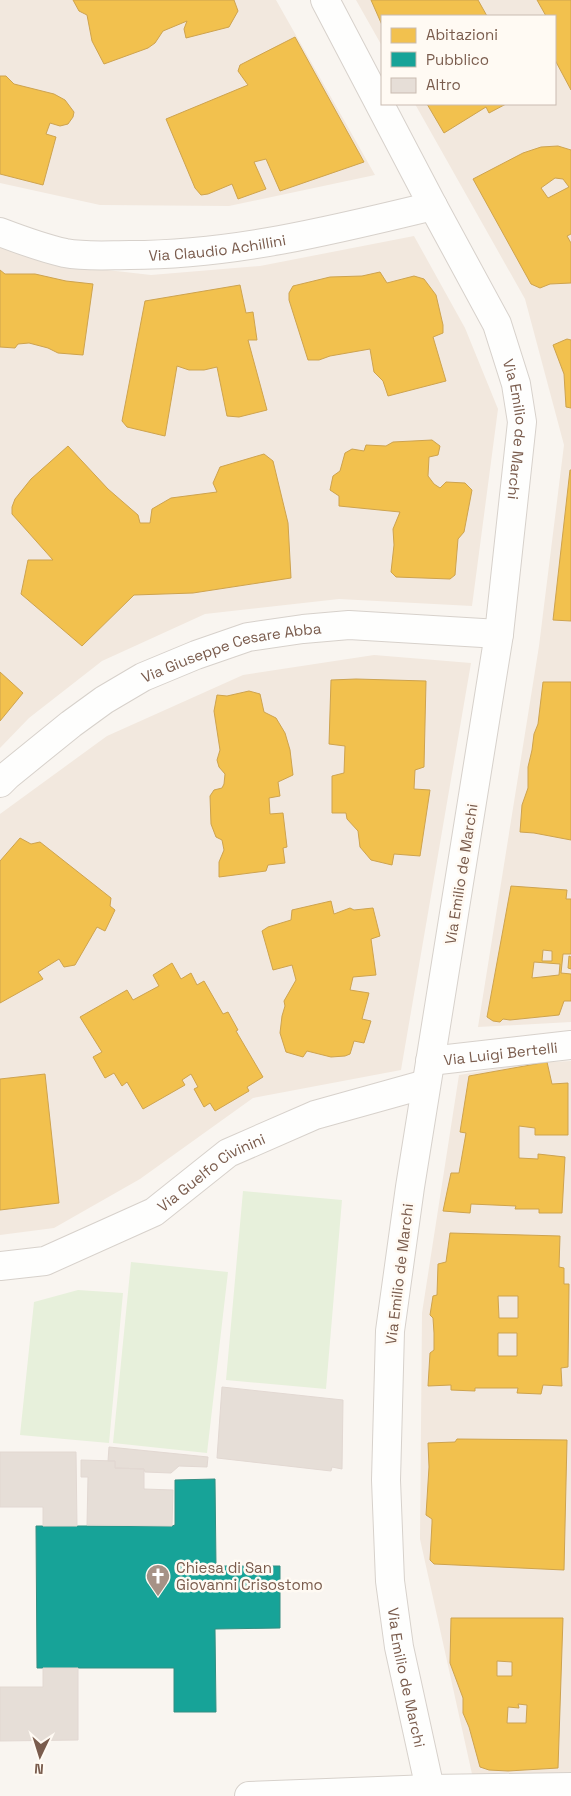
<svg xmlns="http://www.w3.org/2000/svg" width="571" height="1796" viewBox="0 0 571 1796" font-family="'Space Grotesk',sans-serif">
<rect width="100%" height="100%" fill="#f9f5f0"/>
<path fill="#f2e8de" d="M0 0H276L375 175 229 206 100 205 0 183Z
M356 0H571V1022L478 1027 539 646 564 445 525 299 415 104H555V16H382V46Z
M414 236 465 328 498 409 472 606 339 599 205 614 102 661 29 718 0 748V247L81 267 151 275 260 266Z
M374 655 471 663 401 1070 253 1098 140 1179 54 1228 0 1235V814L107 736 243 675Z
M571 1061V1776L472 1774 420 1539 422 1313 459 1075 531 1063Z"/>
<path fill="#e7f0db" d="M243 1191 342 1200 326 1389 226 1380Z
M131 1262 228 1272 207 1453 113 1443Z
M78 1290 123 1293 109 1443 20 1435 34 1302Z"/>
<path fill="#f2c14e" stroke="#cea34e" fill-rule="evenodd" d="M73 0H234L238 11 229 27 186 38 184 29 187 21 163 31 155 43 148 48 104 64 92 41 87 15 79 11Z
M371 0H478L487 16H382V25Z
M537 0H571V90L555 60V16H546Z
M295 37 364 162 280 191 266 159 254 162 266 189 238 199 232 184 208 194 201 195 195 188 166 119 248 85 238 71 240 65Z
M0 76H6L14 84 54 94 65 100 74 112 73 117 68 124 60 126 50 123 46 134 56 137 43 185 0 174Z
M427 104H506L489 113 486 107 444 133Z
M558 146 571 150V234L567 236 571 243V283L550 284 540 288 531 284 473 179 523 153 541 147ZM555 178 563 179 569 187 548 198 541 188Z
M0 270 5 274H35L66 281 93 284 83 355 58 353 48 348 29 343 18 344 15 348 0 347Z
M380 272 387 283 414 276 424 279 436 295 443 325V333L433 337 446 381 388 396 383 381 374 372 370 349 330 356 319 360H308L289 300V293L293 286 330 277 362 276Z
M240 285 246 313 253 312 257 340H248L267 410 239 417 227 416 217 367 204 370H189L177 366 165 436 127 427 122 421 145 301Z
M567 339 571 340V408L566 407 564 374 553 345Z
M432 440 440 446 438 455 429 457 428 476 434 484 440 488 446 482 465 483 472 490 464 532 458 539 455 575 450 579 396 577 391 572 394 545 393 529 400 512 339 506V496L330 490 333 476 340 471 345 453 352 449 364 451 366 445 386 446 393 442Z
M68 446 108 489 138 515 140 523H150L152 509 171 498 217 492 213 483 220 467 264 454 273 461 288 523 291 578 193 593 134 595 82 646 21 594 28 560H53L12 514V507L15 499 31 479Z
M570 470H571V621L553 620Z
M0 672 23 693 0 721Z
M356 679 426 681 424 767 415 770 414 789 430 790 420 856 394 854 392 865 371 860 360 847 358 831 347 819 346 813H332V776L344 773 345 746 329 744 331 680Z
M543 682H571V840L534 833 520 832 522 805 528 788V767L532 750 534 734 538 724Z
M249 691 260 694 264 712 276 718 285 733 290 750 293 775 278 782 280 796 269 798 270 814 283 813 287 847 283 848 285 863 268 865 266 871 219 877V862L224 850 222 840 216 837 211 824 210 796 214 790 222 788 224 784 225 774 219 767 217 760 220 750 214 711 217 695 227 696Z
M20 838 31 844 40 842 111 898 110 906 115 910 105 931 97 927 75 965 64 967 59 959 38 972 43 979 0 1003V861Z
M511 886 567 890 566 899H571V954H563L561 973 571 974V1001H564L559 1015 510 1020 503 1019 500 1022 493 1021 487 1017ZM543 950 552 951V961H542ZM534 962 560 964 559 975 532 978Z
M331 901 334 914 350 908 354 910 373 908 380 936 371 939 376 975 353 977 350 990 369 993 362 1019 371 1021 364 1043 354 1041 350 1054 345 1056 331 1057 307 1051 303 1057 286 1052 280 1033 282 1016 285 1006 284 1001 296 980 292 965 273 970 262 931 268 927 291 920 292 910Z
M569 956 571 957V969L568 968Z
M172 963 181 979 191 973 197 985 204 981 223 1014 228 1012 238 1030 236 1031 263 1077 247 1087 249 1091 215 1111 210 1103 204 1107 194 1089 198 1087 191 1074 182 1080 185 1085 143 1109 127 1082 122 1086 114 1073 105 1078 93 1057 102 1052 80 1017 127 990 133 1000 159 986 153 975Z
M547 1062 552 1084 568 1083V1135H535V1128L519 1126V1158L538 1159V1154L565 1157 562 1213H539V1209H515L516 1206 471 1204 470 1213 443 1211 451 1173H459L466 1133 460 1132 469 1076Z
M45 1074 59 1203 0 1210V1079Z
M450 1233 560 1236 559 1267 564 1268V1284H569L568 1367 561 1368 562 1386 543 1385 541 1394 517 1393 518 1388H475V1391L451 1390V1385L428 1386 430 1353 434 1350V1333L433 1318 430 1315 433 1296 437 1295 438 1264 446 1262ZM498 1296H518V1318H499ZM498 1333H517V1356H498Z
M457 1439 567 1440 564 1570 434 1564 430 1560 432 1523V1519L426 1515 429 1467 428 1443 455 1442Z
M451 1618H563L558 1768 508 1771 489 1770 480 1767 469 1727 463 1713V1698L450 1663ZM497 1661 512 1662V1676H497ZM518 1704 527 1705 526 1723H507L508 1707 519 1708Z"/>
<path fill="#17a398" stroke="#358e82" d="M215 1479 216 1566H280V1628L215 1629 216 1712H174V1668H37L36 1526H172L175 1525V1480Z"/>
<path fill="#e6ded7" stroke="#e2d8d2" d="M222 1387 343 1400 342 1469 332 1467 331 1471 217 1458Z
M109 1447 208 1457 207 1467 179 1466 171 1473 145 1472 144 1469 115 1468V1461H108Z
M0 1452H76L77 1526H43V1507H0Z
M81 1460 115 1461V1468L144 1469V1489L173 1490 172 1526 87 1525 88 1477H81Z
M43 1668H78V1740L0 1741V1687H43Z"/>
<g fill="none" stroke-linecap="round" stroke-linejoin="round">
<g stroke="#d7d1cb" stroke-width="30">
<g id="street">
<path id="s1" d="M325 0 433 206 497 324 516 384 522 422 499 634 410 1187 390 1331 386 1480 390 1581 399 1647 430 1789"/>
<path id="s2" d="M0 232C21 240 43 248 65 253 86 257 109 255 130 255 233 255 334 230 433 206"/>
<path id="s3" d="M0 783 8 775 71 724 104 700 143 677 196 655 248 637 303 629 349 625 499 634"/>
<path id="s4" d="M430 1061 571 1045"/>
<path id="s5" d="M0 1266 45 1261 154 1212 228 1153 315 1115 426 1084"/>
<path d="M249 1796 430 1789 571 1787"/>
</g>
</g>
<use href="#street" stroke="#fefefd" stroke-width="28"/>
</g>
<defs>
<g id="church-pin" transform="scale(1.25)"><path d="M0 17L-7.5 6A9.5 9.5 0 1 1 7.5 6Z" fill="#a69286" stroke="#fffaf3"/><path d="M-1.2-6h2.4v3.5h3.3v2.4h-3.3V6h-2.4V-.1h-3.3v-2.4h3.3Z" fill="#fff"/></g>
</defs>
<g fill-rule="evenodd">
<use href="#church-pin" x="158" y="1576"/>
</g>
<g text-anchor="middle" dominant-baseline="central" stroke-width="5" stroke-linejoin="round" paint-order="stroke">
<g font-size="15" fill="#7a5c4d" stroke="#fffaf3">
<text stroke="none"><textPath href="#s2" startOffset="221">Via Claudio Achillini</textPath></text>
<text stroke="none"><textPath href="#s1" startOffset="475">Via Emilio de Marchi</textPath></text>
<text stroke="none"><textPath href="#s3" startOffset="271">Via Giuseppe Cesare Abba</textPath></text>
<text transform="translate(461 874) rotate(-81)">Via Emilio de Marchi</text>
<text stroke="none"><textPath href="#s4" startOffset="71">Via Luigi Bertelli</textPath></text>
<text stroke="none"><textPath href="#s5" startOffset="235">Via Guelfo Civinini</textPath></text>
<text transform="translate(399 1274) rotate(-83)">Via Emilio de Marchi</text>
<text stroke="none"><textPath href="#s1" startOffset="1735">Via Emilio de Marchi</textPath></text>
</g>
<g font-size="15" fill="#7a5c4d" stroke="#fffaf3" text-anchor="start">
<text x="176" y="1567">Chiesa di San<tspan x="176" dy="17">Giovanni Crisostomo</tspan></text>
</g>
</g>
<rect x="381" y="15" width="175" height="90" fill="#fffaf3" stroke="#cabbb1"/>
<rect x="391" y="28" width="25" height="15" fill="#f2c14e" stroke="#cabbb1"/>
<text x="426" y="40" font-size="15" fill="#7a5c4d">Abitazioni</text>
<rect x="391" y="52" width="25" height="15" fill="#17a398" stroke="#cabbb1"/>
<text x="426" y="65" font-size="15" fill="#7a5c4d">Pubblico</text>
<rect x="391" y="78" width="25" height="15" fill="#e6ded7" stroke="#cabbb1"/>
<text x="426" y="90" font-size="15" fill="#7a5c4d">Altro</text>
<g transform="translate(40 1756) rotate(184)" stroke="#fffaf3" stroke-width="4" paint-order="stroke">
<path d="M0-4L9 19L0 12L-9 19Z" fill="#7a5c4d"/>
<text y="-8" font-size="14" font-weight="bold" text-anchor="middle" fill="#7a5c4d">N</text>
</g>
</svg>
